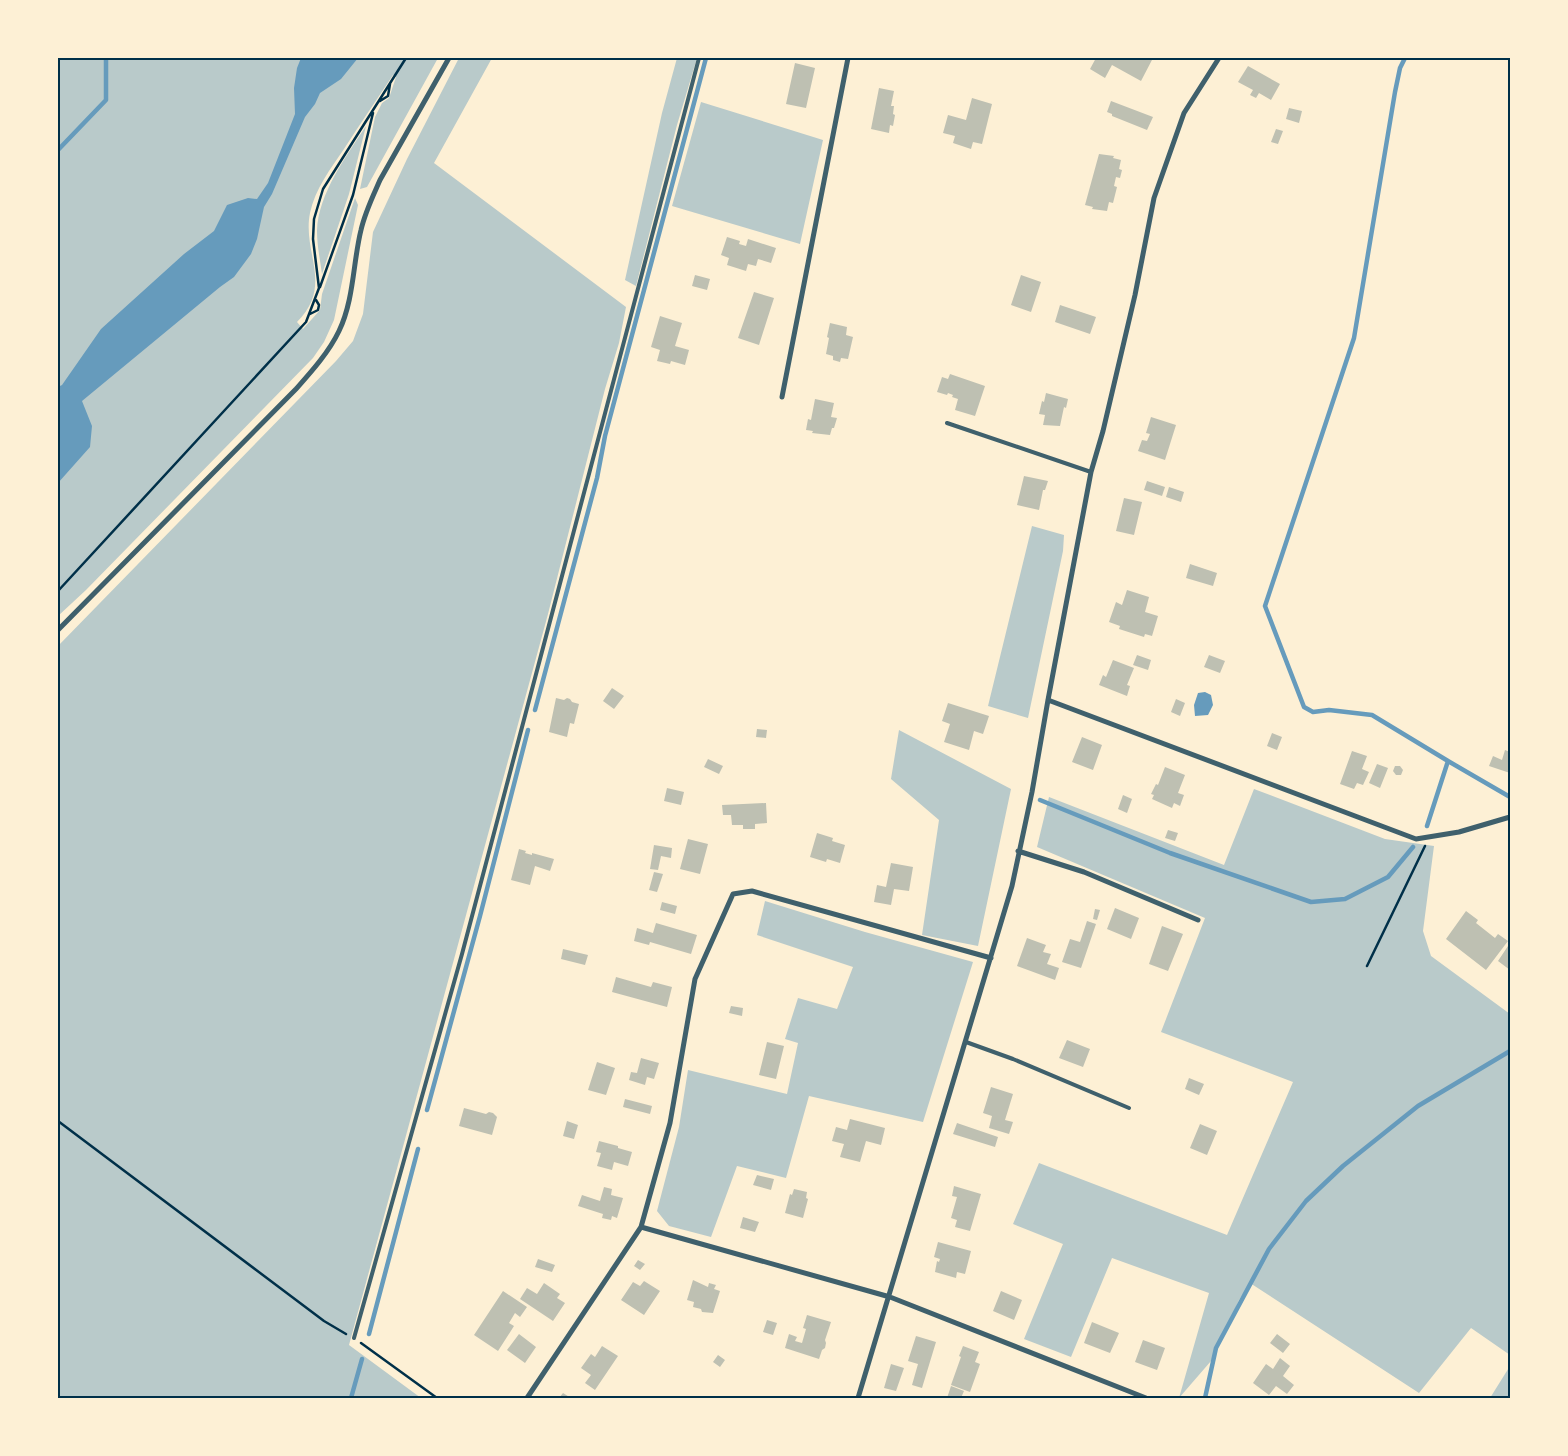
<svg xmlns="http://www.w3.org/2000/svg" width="1568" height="1456" viewBox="0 0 1568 1456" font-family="'Noto Sans',sans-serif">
<rect width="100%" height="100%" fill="#fdf0d5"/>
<path fill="#b9caca" d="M58 58H438L367 187 360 189 375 117 382 103 389 98 396 77 393 75C377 99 360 124 344 149 331 168 315 189 310 213 302 253 334 285 297 322L303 329 320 310 322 294 355 198 358 205 334 320 324 342 313 358 86 590 58 616Z
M459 58H492L434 163 626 307 619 343 605 389 548 614 349 1345 421 1398H58V646L336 361 353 341 363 314 373 232 407 159Z
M677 58H697L677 125 636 286 625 280 662 113Z
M701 102 823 140 800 244 672 206Z
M366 126 349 194 322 274C320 260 317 245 317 231 318 194 347 155 366 126Z
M1032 526 1064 535 1063 551 1028 718 988 706Z
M899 730 1011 789 978 946 922 935 939 820 891 779Z
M1254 789 1385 839 1434 846 1423 931 1431 956 1510 1014V1355L1471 1328 1419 1393 1250 1283 1239 1300 1211 1361 1179 1398 1209 1293 1112 1258 1071 1357 1024 1339 1063 1244 1013 1224 1039 1163 1227 1235 1293 1082 1161 1032 1205 918 1037 847 1049 797 1224 865Z
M765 901 865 932 973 962 923 1122 809 1096 786 1178 737 1166 711 1237 669 1226 657 1211 679 1127 688 1070 787 1094 798 1043 785 1039 798 998 837 1009 853 967 757 935Z
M1510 1366V1398H1490Z"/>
<path fill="#669bbc" d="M301 58H358L341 79 320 93 315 104 305 117 272 194 264 207 257 239 251 254 234 277 220 287 82 401 92 426 90 447 58 483V387L62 385 101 329 184 254 214 231 227 205 248 198 257 199 268 183 295 114 294 88 297 68Z
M1205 692 1211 695 1213 705 1208 715 1195 716 1194 705 1198 693Z"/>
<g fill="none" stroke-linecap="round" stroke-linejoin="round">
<path stroke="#669bbc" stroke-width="4.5" d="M1405 58 1400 68 1395 92 1354 338 1265 606 1304 707 1313 712 1329 710 1372 715 1448 761 1427 826
M58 150 106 100V58
M535 710 597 478 605 436 706 58
M1448 761 1510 797
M1040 800 1170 853 1311 902 1345 899 1388 877 1413 847
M427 1110 480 916 528 730
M369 1334 418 1149
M351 1398 362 1359
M1205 1398 1216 1348 1269 1249 1306 1201 1343 1166 1418 1106 1510 1051"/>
</g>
<path fill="#bec0b2" d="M1096 58H1153L1141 81 1112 65 1105 78 1090 69Z
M795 63 815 68 806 108 786 104Z
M1248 66 1280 84 1271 100 1259 93 1256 98 1250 95 1253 90 1238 82Z
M879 88 894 91 891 106H894L893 114 895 115 893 126 890 125 889 133 871 129Z
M972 98 992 104 982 144 973 142 971 149 953 143 955 136 943 133 948 115 966 120Z
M1111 101 1153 117 1147 130 1112 116V114L1107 112Z
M1289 108 1302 111 1299 123 1286 119Z
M1276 129 1283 131 1278 144 1271 142Z
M1099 154 1114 156 1113 158 1121 160 1119 169 1122 170 1120 178 1116 177 1114 186 1117 187 1113 203 1109 202 1107 211 1092 209 1093 207 1085 205Z
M727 237 740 241 739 244 746 246 748 239 776 248 771 263 758 259 756 266 748 264 746 271 727 265 729 258 721 255Z
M695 275 710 279 707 290 692 286Z
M1021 275 1041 282 1031 312 1011 305Z
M754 292 774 298 759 345 738 338Z
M1060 305 1096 317 1090 334 1055 322Z
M660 316 682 323 675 346 689 350 685 365 671 361 670 364 657 361 660 350 651 347Z
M830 323 847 327 846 335 853 337 848 359 841 358 840 362 833 360V356L826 354 829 338 827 337Z
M950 374 985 386 975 416 955 410 958 399 952 397 953 395 948 393 947 395 937 392 942 377 948 379Z
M1046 393 1068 399 1066 408 1064 407 1060 426 1043 425 1045 415 1039 414 1042 401 1044 402Z
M815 399 834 403 831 417 837 418 834 428H832L830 435 812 433 813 431 806 430 808 419 811 420Z
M1151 417 1176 425 1165 460 1138 451 1142 440 1147 441 1150 434 1146 433Z
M1024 476 1048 481 1045 490H1043L1039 510 1017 505Z
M1147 481 1165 487 1162 496 1144 490Z
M1169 487 1184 492 1181 502 1166 497Z
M1124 498 1142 502 1134 535 1116 531Z
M1190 564 1217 573 1213 586 1186 578Z
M1127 590 1149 597 1145 612 1158 616 1152 636 1145 634 1144 637 1119 629 1120 626 1109 622 1116 602 1122 605Z
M1137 655 1151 660 1148 670 1133 665Z
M1209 655 1225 661 1220 673 1204 667Z
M1113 660 1134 668 1127 685 1130 686 1127 696 1099 685 1103 675 1106 677Z
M612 688 624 696 614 709 603 701Z
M556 698 564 700 567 698 570 699 572 702 579 704 574 724 570 723 567 737 549 732Z
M1176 699 1185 703 1180 716 1171 712Z
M948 703 989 716 983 734 974 731 969 750 944 742 950 724 942 721Z
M757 729 767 730 766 738 756 737Z
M1272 733 1282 737 1277 750 1267 746Z
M1082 737 1102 745 1093 770 1072 762Z
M1505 750 1510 752V773L1489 766 1493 756 1502 760Z
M1352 751 1367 756 1362 769 1369 772 1363 785 1357 783 1354 789 1340 784Z
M708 759 723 766 719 774 704 767Z
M1377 764 1388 768 1380 788 1369 783Z
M1395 766H1400L1403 770 1401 775H1396L1393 771Z
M1165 767 1185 775 1178 793 1184 795 1180 806 1174 803 1172 808 1152 799 1154 795 1151 794 1156 784 1158 785Z
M667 788 684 792 681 805 664 801Z
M1123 795 1132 799 1127 813 1118 809Z
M766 803 767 823 755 824V829H743V825H732L731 815H723L722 805Z
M1168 830 1178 833 1175 841 1165 838Z
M817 833 833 838 832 841 845 845 840 863 827 859 826 862 810 857Z
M688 839 708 844 700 874 680 869Z
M654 845 672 848 671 858 661 856 658 870 650 869Z
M519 849 526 851 525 853 532 855V853L554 859 550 871 535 866 530 885 511 880Z
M891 863 913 867 909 891 894 889 891 905 874 902 877 885 886 887Z
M654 872 663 874 657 892 649 890Z
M662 902 677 906 675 914 660 910Z
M1115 908 1139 918 1131 939 1107 929Z
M1095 909 1100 910 1097 920 1093 919Z
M1466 911 1478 920 1476 923 1495 938 1498 934 1508 941 1486 970 1446 939Z
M1087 921 1096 924 1081 968 1062 962 1070 939 1080 942Z
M656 923 697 935 691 954 650 942 649 945 634 941 637 928 653 933Z
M1162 926 1183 934 1168 971 1149 964Z
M1027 938 1046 945 1043 952 1051 954 1047 964 1059 968 1055 980 1017 966Z
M1510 943V970L1498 961Z
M563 949 588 955 585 965 561 959Z
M616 977 651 987 653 982 672 987 667 1007 612 992Z
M731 1006 743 1008 742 1016 729 1013Z
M1067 1040 1090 1049 1083 1067 1059 1058Z
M767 1042 784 1046 776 1079 759 1075Z
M641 1058 659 1063 654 1079 647 1077 645 1085 629 1080 631 1072 637 1073Z
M597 1062 615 1068 606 1095 588 1090Z
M1189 1078 1204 1084 1199 1095 1185 1089Z
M991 1087 1013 1094 1005 1120 1013 1122 1009 1134 989 1128 992 1116 983 1113Z
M625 1099 652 1106 650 1114 623 1107Z
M464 1108 486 1114 489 1112 493 1113 497 1117 492 1135 459 1126Z
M850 1119 885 1128 881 1145 866 1141 860 1162 840 1157 844 1144 832 1141 836 1127 847 1130Z
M567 1121 578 1125 574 1139 563 1136Z
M957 1123 998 1137 995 1147 953 1134Z
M1200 1124 1217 1131 1207 1155 1190 1148Z
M599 1141 618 1146V1148L632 1152 628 1166 614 1162 612 1170 597 1166 601 1153 596 1152Z
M757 1175 774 1179 771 1190 753 1185Z
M954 1186 981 1194 970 1231 955 1227 957 1220 951 1218 957 1197 952 1196Z
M604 1187 612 1189 611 1195 623 1198 617 1218 612 1216 611 1220 602 1218 603 1214 578 1206 582 1195 600 1201Z
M794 1189 807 1192 806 1198 808 1199 803 1218 785 1213 790 1194 792 1195Z
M743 1217 759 1222 755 1232 740 1228Z
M938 1242 971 1251 965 1274 957 1272 956 1278 935 1272 937 1261 939 1262 940 1259 934 1257Z
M538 1259 555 1265 552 1272 535 1267Z
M638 1260 645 1264 640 1270 634 1266Z
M693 1280 708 1287 709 1283 716 1285 714 1289 720 1291 713 1313 702 1312 701 1309 693 1307 694 1302 687 1300Z
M644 1281 660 1291 644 1315 621 1300 633 1282 640 1286Z
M544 1283 560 1294 557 1298 565 1303 553 1321 520 1299 527 1288 537 1294Z
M503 1291 527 1307 520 1317 515 1313 509 1323 514 1326 498 1351 474 1335Z
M1001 1291 1022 1300 1014 1320 993 1311Z
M807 1315 831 1322 825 1340 826 1343 825 1348 822 1350 819 1359 785 1348 789 1334 797 1337 795 1341 802 1343 806 1329 803 1328Z
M767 1320 777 1323 773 1335 763 1332Z
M1092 1322 1119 1333 1110 1353 1084 1343Z
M519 1334 536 1347 525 1363 507 1350Z
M1277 1334 1290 1344 1283 1353 1270 1343Z
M916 1336 936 1342 922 1388 912 1385 918 1364 908 1361Z
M1143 1340 1165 1348 1157 1370 1135 1362Z
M602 1346 618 1356 595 1390 585 1383 591 1375 581 1368 591 1354 595 1357Z
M963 1346 979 1352 975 1362 980 1364 970 1392 951 1385 961 1357 959 1356Z
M718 1355 725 1360 720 1367 713 1362Z
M1280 1358 1290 1366 1283 1376 1294 1385 1287 1394 1276 1386 1269 1395 1253 1383 1266 1364 1273 1369Z
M891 1364 904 1368 896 1391 884 1388Z
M951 1386 964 1391 961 1398H947Z
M563 1393 571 1398H559Z"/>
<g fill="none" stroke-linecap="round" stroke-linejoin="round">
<path stroke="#003049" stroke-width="2.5" d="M380 101 388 96 390 84
M320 287 353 195 373 113
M310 314 318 310 319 305 316 300
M58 591 306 322 319 288 313 239 314 219 323 189 406 58
M1367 966 1425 846
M58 1121 324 1321 346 1334
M361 1343 437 1398"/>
<path stroke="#3f606c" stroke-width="4" d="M947 423 1091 472
M966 1042 1013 1059 1129 1108
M354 1338 462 954 699 58"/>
<path stroke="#3f606c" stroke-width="5" d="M782 397 848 58
M58 630 296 389C312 371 329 352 339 331 354 300 353 262 361 230 365 212 373 196 380 180L449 58
M1048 700 1416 839 1459 832 1510 817
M1018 851 1084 872 1198 920
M641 1227 670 1123 695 979 733 894 752 891 991 958
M527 1398 641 1227 890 1297 1146 1398
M858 1398 1012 886 1032 792 1048 700 1091 472 1103 431 1135 295 1154 198 1184 113 1219 58"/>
</g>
<rect width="1568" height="1456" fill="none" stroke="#fdf0d5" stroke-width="118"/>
<rect x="59" y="59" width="1450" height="1338" fill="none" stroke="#003049" stroke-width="2"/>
</svg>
